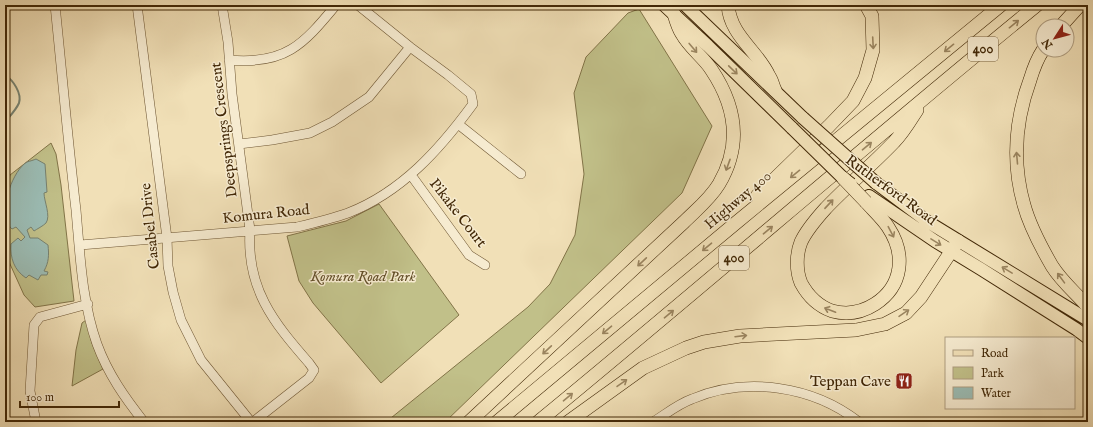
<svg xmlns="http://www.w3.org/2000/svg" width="1093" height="427" viewBox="0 0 1093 427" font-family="'IM FELL English',serif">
<rect width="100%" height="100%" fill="#f1e0b7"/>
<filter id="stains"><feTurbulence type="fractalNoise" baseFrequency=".005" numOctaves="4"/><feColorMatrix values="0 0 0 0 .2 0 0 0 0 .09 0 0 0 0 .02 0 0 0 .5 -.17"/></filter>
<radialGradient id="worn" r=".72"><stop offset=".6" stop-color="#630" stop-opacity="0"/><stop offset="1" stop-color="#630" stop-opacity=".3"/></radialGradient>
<path fill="#c1c089" stroke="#827448" d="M639 9 712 126 682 193 445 422H386L528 307 550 284 575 235 584 174 574 93 586 57 628 13Z
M51 143 56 154 61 185 74 301 35 307 24 295 5 253V195L10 175Z
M379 204 459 315 381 383 313 303 299 281 287 236 346 221Z
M86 320 92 343 103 369 72 386 76 350 82 323Z"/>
<path fill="#9bbcb4" stroke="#77816f" d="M36 159 45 164 47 192 44 193C44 201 51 216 46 223 43 226 37 229 34 231L31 227 27 230 30 238H38L48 245C49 255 49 262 44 271L48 272 47 275H41L38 280 29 275 26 278C14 270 10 258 11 244L18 238 21 241 25 237 16 227 12 229C10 227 7 224 6 221 1 206 13 170 27 162 30 161 34 160 36 159Z"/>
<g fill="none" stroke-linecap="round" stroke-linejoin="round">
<path stroke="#77816f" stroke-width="2" d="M5 75C13 80 22 93 19 103 16 110 9 117 5 122"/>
<g stroke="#6e5633" stroke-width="10">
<path id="minor" d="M55 5C62 73 68 142 76 210 80 255 82 302 97 344 108 374 125 398 144 422
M137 5 167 238 168 266 173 292 181 320 201 360 251 422
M222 5 228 42 232 94 250 230C246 288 273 322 309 363L314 370 309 378 253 422
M229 60C285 65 303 45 336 5
M458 124 521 174
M239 144 272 140 310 133 332 122 369 97 410 47
M411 175 469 255 485 265
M80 245 297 227C314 223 331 219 348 213 402 192 440 149 473 104L471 94 448 75 410 47 358 5
M36 422 30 391 34 325 40 317 88 304
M653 422C666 414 678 404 692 399 747 376 813 386 859 422"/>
</g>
<g stroke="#422807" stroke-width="14">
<path id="major" d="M664 5 708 46 792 128
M685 5 803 118
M876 183 928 222 1088 320
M869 196 935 241 981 269 1076 329 1088 338"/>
</g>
<g stroke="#422807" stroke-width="14">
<path id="highway" d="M728 5C730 36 758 51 769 76 772 80 773 86 775 90
M1061 26 1080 5
M1043 50C1037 59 1033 70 1030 80 1015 121 1012 163 1024 205 1030 227 1041 247 1052 266 1062 282 1076 293 1088 307
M757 196 829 126 853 101 865 78 873 50 872 16 866 5
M866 202C873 210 882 218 888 227 906 254 903 286 875 304 861 313 847 315 832 311 818 306 808 296 801 283 796 271 796 254 801 242 807 229 817 218 826 208 848 185 872 165 894 142 903 133 910 121 917 110
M469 422 684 222C696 210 710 199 719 184 742 145 736 106 711 69 703 57 689 47 682 34 678 28 676 21 674 14
M497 422 737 222 1001 5
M538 422C706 284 869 142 1037 5
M568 422 643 368 686 348 704 342 740 336 856 330 885 324 906 313 921 297 958 241"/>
</g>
<use href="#minor" stroke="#f6ebd0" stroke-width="9"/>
<use href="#major" stroke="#f1e0b7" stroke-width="12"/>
<use href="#highway" stroke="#f1e0b7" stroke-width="13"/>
<g stroke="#422807" stroke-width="14" stroke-linecap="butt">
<path id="major-bridge" d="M803 118 876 183
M792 128 843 178 851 184"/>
</g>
<g stroke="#422807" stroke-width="14" stroke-linecap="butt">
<path id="highway-bridge" d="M843 178 866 202"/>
</g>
<use href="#major-bridge" stroke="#f1e0b7" stroke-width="12"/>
<use href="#highway-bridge" stroke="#f1e0b7" stroke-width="13"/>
</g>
<defs><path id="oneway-shaft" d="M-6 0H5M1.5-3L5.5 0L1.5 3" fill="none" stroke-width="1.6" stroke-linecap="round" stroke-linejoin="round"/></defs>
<g stroke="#9a845f">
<use href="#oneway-shaft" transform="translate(1014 24) rotate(-39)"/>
<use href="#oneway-shaft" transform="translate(873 43) rotate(87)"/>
<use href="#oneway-shaft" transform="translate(693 48) rotate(50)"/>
<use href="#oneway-shaft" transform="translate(949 48) rotate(141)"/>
<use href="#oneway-shaft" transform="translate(733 70) rotate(44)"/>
<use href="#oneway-shaft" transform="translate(867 146) rotate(-40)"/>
<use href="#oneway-shaft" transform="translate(1017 158) rotate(-95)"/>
<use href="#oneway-shaft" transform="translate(728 165) rotate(110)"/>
<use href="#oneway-shaft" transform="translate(795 174) rotate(141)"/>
<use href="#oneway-shaft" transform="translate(829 204) rotate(-47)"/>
<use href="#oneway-shaft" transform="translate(768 230) rotate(-40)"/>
<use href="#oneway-shaft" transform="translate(891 232) rotate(62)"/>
<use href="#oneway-shaft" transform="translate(936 242) rotate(32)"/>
<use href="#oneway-shaft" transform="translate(707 247) rotate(140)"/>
<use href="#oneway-shaft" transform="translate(642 262) rotate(137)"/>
<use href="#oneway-shaft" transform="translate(1007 270) rotate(-149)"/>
<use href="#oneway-shaft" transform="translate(1061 278) rotate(-126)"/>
<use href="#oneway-shaft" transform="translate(830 310) rotate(-159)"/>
<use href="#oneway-shaft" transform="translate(904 313) rotate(-34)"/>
<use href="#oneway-shaft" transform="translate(669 314) rotate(-40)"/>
<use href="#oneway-shaft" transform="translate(607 330) rotate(140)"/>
<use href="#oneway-shaft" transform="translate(741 336) rotate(-7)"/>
<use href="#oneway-shaft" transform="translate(547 350) rotate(137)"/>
<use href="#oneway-shaft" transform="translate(622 383) rotate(-35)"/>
<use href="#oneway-shaft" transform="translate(568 397) rotate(-40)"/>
</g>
<defs>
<g id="restaurant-square" transform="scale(0.9)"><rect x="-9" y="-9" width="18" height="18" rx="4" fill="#8f2418" stroke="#f6ebd0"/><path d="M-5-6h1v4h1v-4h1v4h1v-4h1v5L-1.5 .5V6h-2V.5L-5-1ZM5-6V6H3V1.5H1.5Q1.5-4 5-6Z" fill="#fff"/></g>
</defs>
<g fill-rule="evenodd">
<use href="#restaurant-square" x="904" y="381"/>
</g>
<g text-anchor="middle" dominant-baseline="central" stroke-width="3" stroke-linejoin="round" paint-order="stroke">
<g fill="#f6ebd0" stroke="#786243" stroke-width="1">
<rect x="968" y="37" width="30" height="24" rx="3"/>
<rect x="719" y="246" width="30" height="24" rx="3"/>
</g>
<g font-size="14" font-weight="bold" fill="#422807">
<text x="983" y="49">400</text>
<text x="734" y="258">400</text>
</g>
<g font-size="15" fill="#422807" stroke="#f6ebd0">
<text transform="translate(224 130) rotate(-97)">Deepsprings Crescent</text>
<text transform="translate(891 190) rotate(36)">Rutherford Road</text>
<text transform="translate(738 200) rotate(-40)">Highway 400</text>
<text transform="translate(458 213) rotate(52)">Pikake Court</text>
<text transform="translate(266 214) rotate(-6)">Komura Road</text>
<text transform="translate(150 226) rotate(-96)">Casabel Drive</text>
</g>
<g font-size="15" font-style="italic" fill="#624e28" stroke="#f6ebd0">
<text x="363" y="276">Komura Road Park</text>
</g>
<g font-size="15" fill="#422807" stroke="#f6ebd0" text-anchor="end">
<text x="891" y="381">Teppan Cave</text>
</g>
</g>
<rect width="1093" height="427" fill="none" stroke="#f1e0b7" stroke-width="20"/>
<rect x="6" y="6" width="1081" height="415" fill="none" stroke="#422807" stroke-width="2"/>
<rect x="10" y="10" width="1073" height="407" fill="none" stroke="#422807"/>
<rect x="945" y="337" width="130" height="72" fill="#f6ebd0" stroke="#ae9d80"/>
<rect x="953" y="350" width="20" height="6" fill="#f1e0b7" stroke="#ae9d80"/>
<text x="981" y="357" font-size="12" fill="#422807">Road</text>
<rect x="953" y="367" width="20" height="12" fill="#c1c089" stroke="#ae9d80"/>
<text x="981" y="377" font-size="12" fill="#422807">Park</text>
<rect x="953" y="387" width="20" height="12" fill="#9bbcb4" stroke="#ae9d80"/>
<text x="981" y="397" font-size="12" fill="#422807">Water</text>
<g transform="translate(1055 38) rotate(234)"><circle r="19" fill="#f6ebd0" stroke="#ae9d80"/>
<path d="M0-3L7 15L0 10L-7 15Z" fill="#8f2418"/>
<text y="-6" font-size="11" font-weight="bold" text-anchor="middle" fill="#422807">N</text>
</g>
<path d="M20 401v6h99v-6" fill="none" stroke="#422807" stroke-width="2"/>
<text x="26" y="401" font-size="12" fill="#422807" stroke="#f6ebd0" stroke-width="3" paint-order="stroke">100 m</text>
<rect width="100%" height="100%" filter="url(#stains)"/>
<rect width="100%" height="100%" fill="url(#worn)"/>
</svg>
